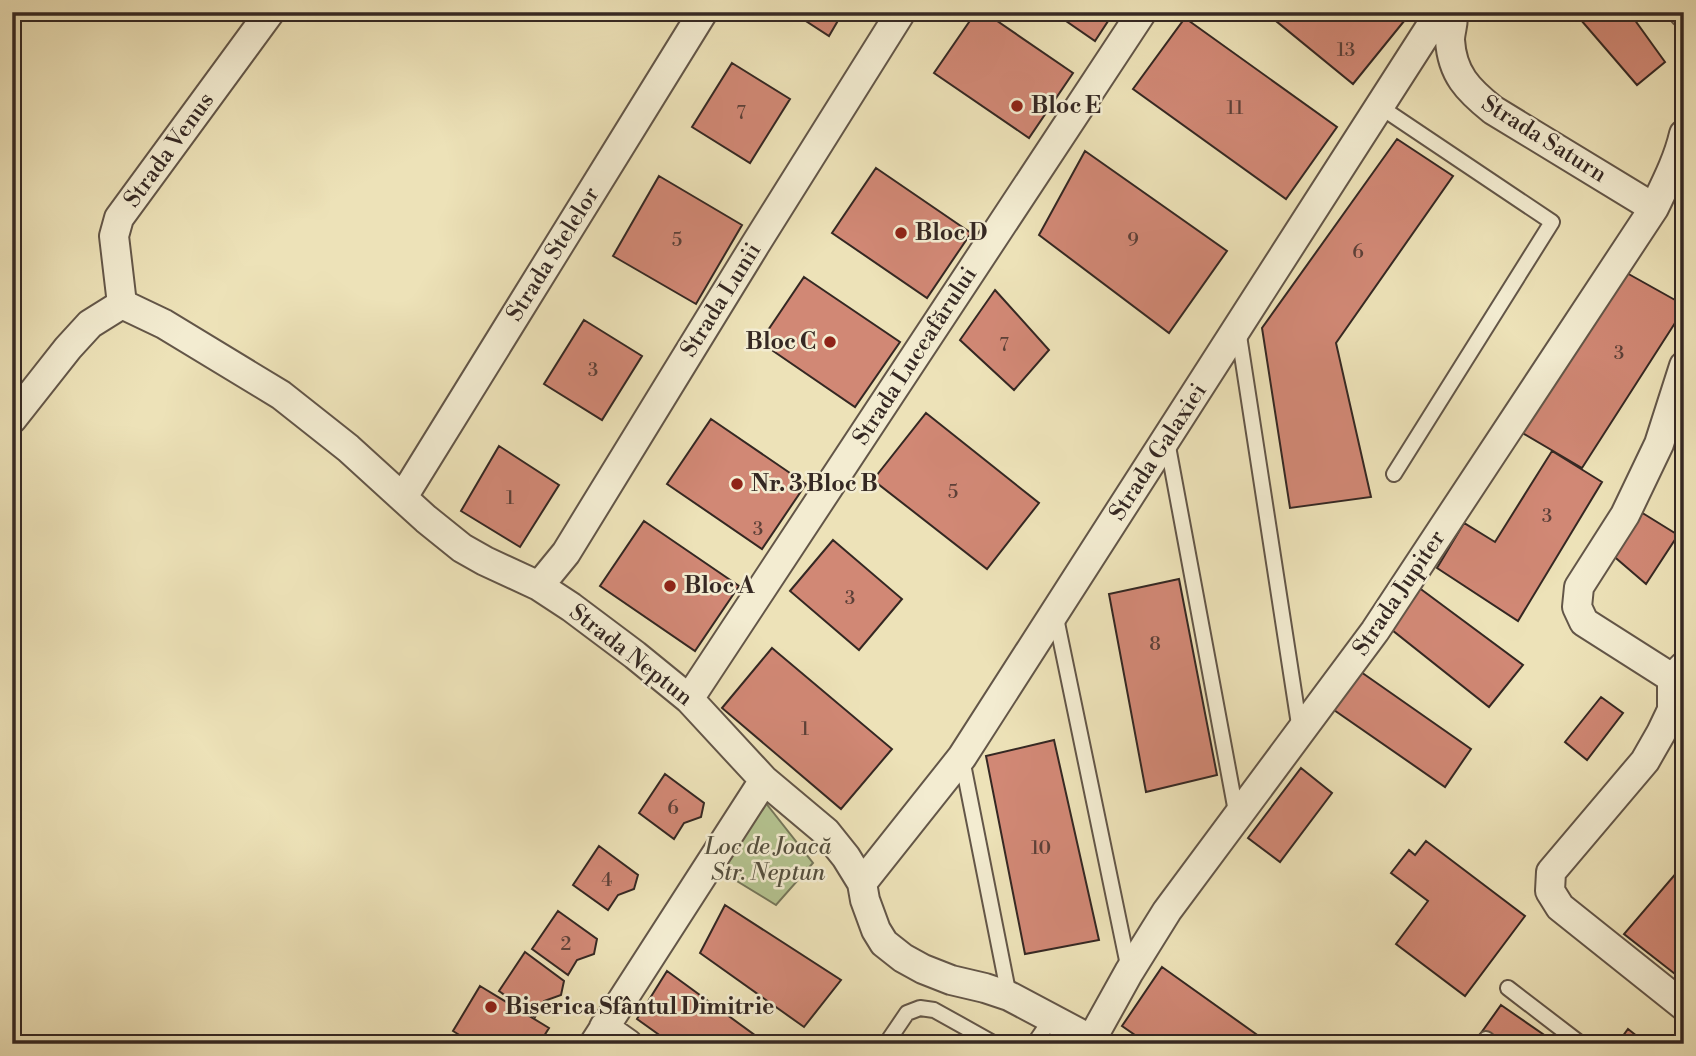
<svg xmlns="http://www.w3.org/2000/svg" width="1696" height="1056" viewBox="0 0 1696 1056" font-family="'Libre Bodoni',serif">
<rect width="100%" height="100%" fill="#ede2b8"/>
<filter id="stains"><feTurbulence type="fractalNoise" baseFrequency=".00286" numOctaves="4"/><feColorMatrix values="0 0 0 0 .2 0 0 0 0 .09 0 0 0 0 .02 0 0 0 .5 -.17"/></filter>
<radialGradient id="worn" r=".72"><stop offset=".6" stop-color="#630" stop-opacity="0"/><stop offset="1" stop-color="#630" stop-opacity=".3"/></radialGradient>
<path fill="#b5c491" stroke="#75765a" stroke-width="2" d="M765 802 813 863 776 905 722 872Z"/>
<path fill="#d18875" stroke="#352823" stroke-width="2" d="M792 12H843L829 36Z
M976 12H984L1073 73 1029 138 934 73Z
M1053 12H1114L1095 41Z
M1265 12H1406L1409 15 1353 84Z
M1574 12H1629L1665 62 1637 85Z
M1185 18 1337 127 1286 199 1133 89Z
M732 63 790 99 750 163 692 127Z
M1397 139 1453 176 1336 343 1371 497 1290 508 1262 328Z
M1085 151 1227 251 1169 333 1039 235Z
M876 168 971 233 927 298 832 233Z
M659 176 742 225 696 304 613 256Z
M1625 272 1684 305V309L1582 468 1519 431Z
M804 277 900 342 855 407 760 342Z
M995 290 1049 350 1014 390 960 340Z
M584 320 642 356 602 420 544 384Z
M926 413 1039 503 987 569 873 480Z
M711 419 806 484 762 549 667 484Z
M499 446 559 485 520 547 461 511Z
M1552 451 1602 482 1518 621 1437 568 1464 523 1495 542Z
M1636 509 1678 535 1646 584 1610 553Z
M644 521 739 586 695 651 600 586Z
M833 540 902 599 859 650 790 591Z
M1179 579 1217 775 1146 792 1109 594Z
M1418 587 1523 665 1489 707 1387 626Z
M772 648 892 749 841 809 722 708Z
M1361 672 1471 749 1445 787 1334 710Z
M1601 697 1623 713 1587 760 1565 742Z
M1054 740 1099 940 1025 954 986 756Z
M1301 768 1332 793 1280 862 1248 838Z
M665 774 704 803 701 817 684 823 674 839 639 813Z
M1426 841 1525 916 1465 996 1396 944 1428 901 1391 873 1409 850 1415 855Z
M599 846 638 875 634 889 618 895 608 910 573 885Z
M1684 864V964L1675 974 1624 934Z
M725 905 841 980 804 1027 700 953Z
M558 911 597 939 594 954 577 960 568 975 532 949Z
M525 952 564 981 561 995 544 1001 535 1017 499 991Z
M1162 967 1270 1044H1148L1122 1026Z
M667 971 767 1044H672L637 1019Z
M480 986 549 1028 539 1044H474L453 1031Z
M1501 1005 1553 1041 1551 1044H1496L1481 1033Z
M1628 1029 1647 1044H1617Z"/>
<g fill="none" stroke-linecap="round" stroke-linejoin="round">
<g stroke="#635648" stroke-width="18">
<path id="lane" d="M1379 106 1552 222 1394 474
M1238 329 1300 731
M1167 441 1237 817
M1055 613 1129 970
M962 759 1009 996
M1508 988 1581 1044
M1486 1039 1492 1044
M889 1044 888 1041 907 1013 920 1008 934 1010 995 1044
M1034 1044 1051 1019"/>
</g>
<g stroke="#635648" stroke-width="32">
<path id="street" d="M1452 12C1455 21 1450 30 1450 40 1452 74 1468 90 1493 110L1654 208
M1684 12V13
M122 304 164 324 281 395 348 448 426 519 462 548 485 561 539 586 571 607 635 655 689 699 764 780 826 832 846 857 862 883 865 900 876 930 884 943 903 958 923 969 951 980 985 988 1009 996 1092 1040
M122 304 114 236 119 218 270 12
M12 419 68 348 90 324 122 304
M403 497 703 12
M539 586 566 553 755 245 901 12
M1684 666 1672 678V710L1661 733 1645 761 1551 872 1550 891 1560 907 1684 1006
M1672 678 1584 622 1577 607 1579 587 1625 515 1659 444 1684 366
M689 699 1142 12
M862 883 962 757 1440 12
M604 1027 628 1044
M594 1044 764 780
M1089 1044 1129 972 1167 911 1375 631 1654 208C1666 183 1678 160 1684 134"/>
</g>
<use href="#lane" stroke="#f3ecd1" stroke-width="14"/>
<use href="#street" stroke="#f3ecd1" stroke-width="28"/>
</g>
<g fill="#8f2418" stroke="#f3ecd1" stroke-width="2.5">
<circle cx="1017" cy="106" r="7"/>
<circle cx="901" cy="233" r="7"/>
<circle cx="830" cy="342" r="7"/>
<circle cx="737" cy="484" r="7"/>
<circle cx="670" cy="586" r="7"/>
<circle cx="491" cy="1007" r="7"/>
</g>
<g text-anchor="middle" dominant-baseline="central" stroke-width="5" stroke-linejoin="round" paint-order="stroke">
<g font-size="19" fill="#5c4038">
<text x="1346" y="50">13</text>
<text x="1235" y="108">11</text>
<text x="741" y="113">7</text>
<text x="677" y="240">5</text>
<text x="1133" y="240">9</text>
<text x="1358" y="252">6</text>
<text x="1004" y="345">7</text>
<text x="1619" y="353">3</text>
<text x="593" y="370">3</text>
<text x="953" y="492">5</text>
<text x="510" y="498">1</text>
<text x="1547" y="516">3</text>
<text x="758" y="529">3</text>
<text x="850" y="598">3</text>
<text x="1155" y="644">8</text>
<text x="805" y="729">1</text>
<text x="673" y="808">6</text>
<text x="1041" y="848">10</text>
<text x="607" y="880">4</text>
<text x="566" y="944">2</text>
</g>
<g font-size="23" font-weight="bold" fill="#352823" stroke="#f3ecd1" text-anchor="start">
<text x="1031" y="106">Bloc E</text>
<text x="915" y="233">Bloc D</text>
<text x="816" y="342" text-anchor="end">Bloc C</text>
<text x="751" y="484">Nr. 3 Bloc B</text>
<text x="684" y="586">Bloc A</text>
<text x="505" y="1007">Biserica Sfântul Dimitrie</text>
</g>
<g font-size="23" fill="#352823" stroke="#f3ecd1">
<text transform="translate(1544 139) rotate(32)">Strada Saturn</text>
<text transform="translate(169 150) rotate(-54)">Strada Venus</text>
<text transform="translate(553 254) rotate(-58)">Strada Stelelor</text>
<text transform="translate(721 300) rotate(-58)">Strada Lunii</text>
<text transform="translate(915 356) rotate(-57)">Strada Luceafărului</text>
<text transform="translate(1158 452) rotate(-57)">Strada Galaxiei</text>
<text transform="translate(1399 593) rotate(-56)">Strada Jupiter</text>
<text transform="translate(631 655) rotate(38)">Strada Neptun</text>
</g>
<g font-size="23" font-style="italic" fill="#554f3e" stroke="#f3ecd1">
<text x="768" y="847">Loc de Joacă<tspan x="768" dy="26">Str. Neptun</tspan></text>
</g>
</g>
<rect width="1696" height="1056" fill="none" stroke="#ede2b8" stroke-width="42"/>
<rect x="14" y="14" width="1668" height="1028" fill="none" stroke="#352823" stroke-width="3.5"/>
<rect x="21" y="21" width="1654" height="1014" fill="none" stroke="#352823" stroke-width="2"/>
<rect width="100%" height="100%" filter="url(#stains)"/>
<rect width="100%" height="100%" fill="url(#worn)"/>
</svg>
